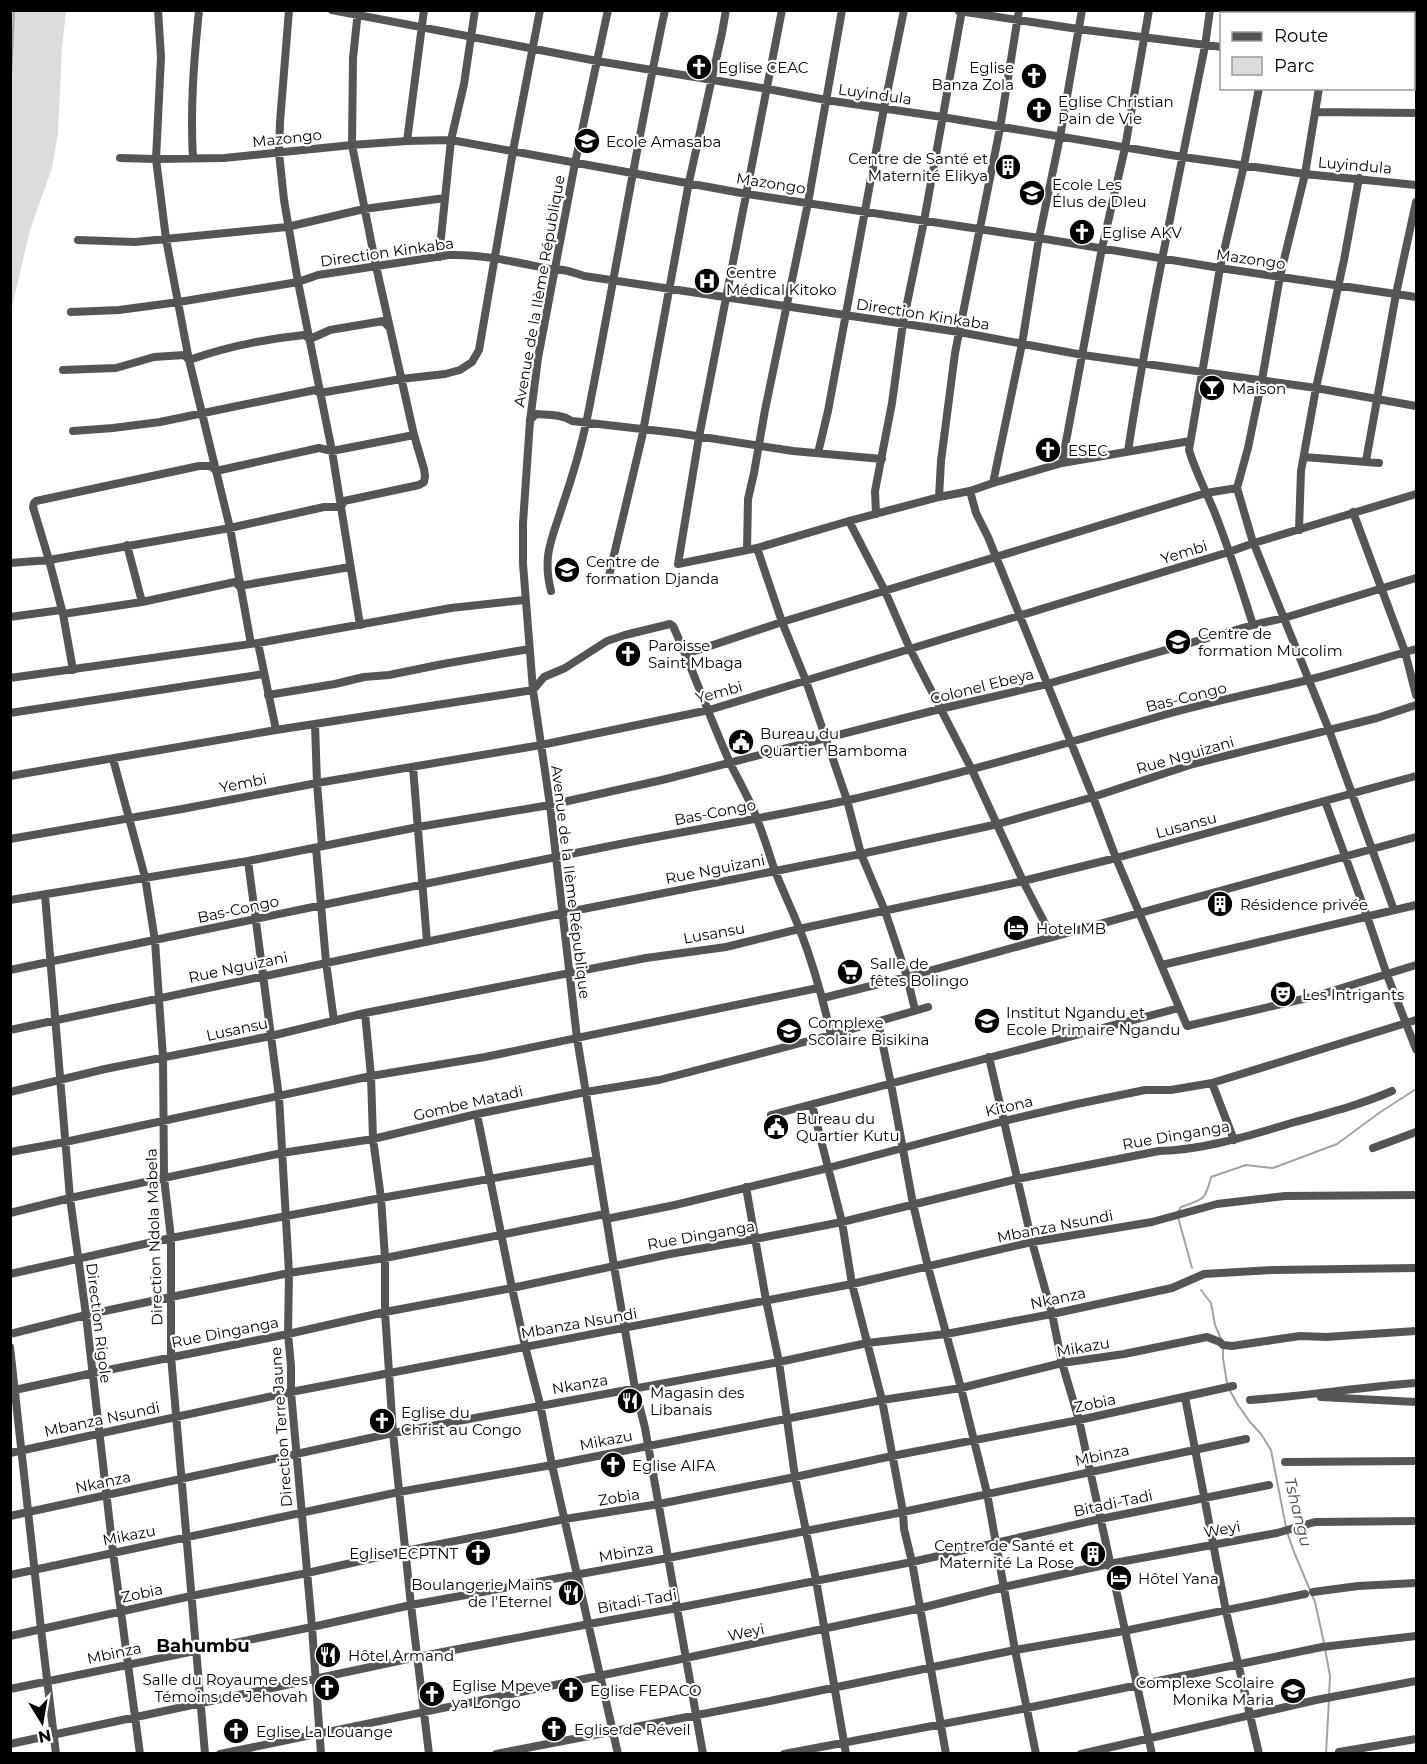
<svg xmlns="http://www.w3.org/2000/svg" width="1427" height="1764" viewBox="0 0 1427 1764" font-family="Montserrat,sans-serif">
<rect width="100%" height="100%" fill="#fff"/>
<path fill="#dcdcdc" d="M11 10 66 11 62 48 58 133 52 168 30 230 11 311Z"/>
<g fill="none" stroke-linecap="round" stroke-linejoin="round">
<path stroke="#a3a3a3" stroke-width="2" d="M10 99 14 10
M1178 1212 1181 1207C1204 1199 1205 1201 1211 1177L1246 1165 1273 1168 1337 1144 1379 1113 1416 1089
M1178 1217 1192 1268
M1201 1290 1211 1303 1215 1325 1221 1339
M1223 1347V1358L1227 1383
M1229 1389 1238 1405 1250 1422 1261 1434 1271 1450 1286 1527
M1287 1532 1294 1552 1315 1602 1324 1643
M1325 1649 1330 1676 1329 1694
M1326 1754 1329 1699"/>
<path stroke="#555" stroke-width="8" d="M158 10 161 57 156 159 166 239 189 360 230 528 251 644
M289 10 280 122 279 153 284 200 298 282 332 451 360 625
M332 10 597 61 768 89 826 100 942 117 1183 157 1305 174 1416 185
M608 10 575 163 538 358 530 421 523 523V564L533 690 550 805 577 1038 614 1266 635 1388 645 1428 703 1754
M782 10 699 437 678 564 757 548 849 521 939 497 970 491 993 483 1062 463 1190 441
M959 11 1078 29 1222 47
M1327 14V10
M1414 45H1416
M1317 112 1416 113
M407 141 424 10
M120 158 156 159 224 158 352 145 407 141 451 140 747 194 1039 238 1220 268 1416 297
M193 158C190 108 194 60 199 10
M78 240 135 242 287 227 364 209 445 198
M439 257 451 140 464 84 475 10
M71 312 119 310 179 302 298 282 318 275 449 255C485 254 519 263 554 270 564 268 574 273 584 276L959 332 1083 355 1316 388 1416 406
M63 370 116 368 154 357 184 355 189 360C226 347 265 339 304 335L310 339 330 330 383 321 389 327
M530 420 536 414C549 415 561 414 572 421L677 433 793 451 882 459
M73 431 113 428 160 422 315 390 320 393 401 379 445 374 460 370 472 362 479 350 513 151 540 10
M1128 451C1149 315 1178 181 1205 46L1210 10
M818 453 828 411 884 108 904 10
M1304 457 1379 463
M1366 461 1396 294 1416 202
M1062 463 1102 248 1125 148 1149 10
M993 483 1022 344 1039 238 1060 137 1082 10
M1237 488 1252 539 1329 730 1394 910
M1237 488 1248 448 1262 380 1280 276 1305 174 1319 88
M970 491 976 513 988 537 1093 797 1116 858 1187 1026 1316 996 1416 965
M939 497 941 461 955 353 1000 128 1019 10
M1353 512 1405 652 1416 695
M876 514 875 491 892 403 903 323 924 221 962 10
M849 521 885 591 910 649 972 770 1023 881 1052 937
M1299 530 1301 471 1316 388 1344 260 1359 178
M127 545 142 602
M757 548 782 622 806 681 826 739 847 800 861 854 885 911 907 977 915 1010
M747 550 748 499 754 473 765 410 808 203 842 10
M10 563 49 560 33 507 34 503 36 501 199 466H211L216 471 319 448 332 451 414 435
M608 580 642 437 689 182 722 33 726 10
M551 591C542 556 552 539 562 507 572 478 581 448 587 419 614 283 636 146 665 10
M63 614 142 602 235 582 239 586 350 567
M10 617 61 610
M1253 625C1241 587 1229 548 1214 511 1205 489 1196 473 1189 450L1220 268 1244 165 1259 88
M258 643 276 730
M686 654 782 622 1206 493 1237 488
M73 670 63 614 49 560 230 528 324 507H341L344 501 419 485 424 482 425 476 424 469 414 435 376 266 352 145 353 58 358 11
M10 678 258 643 451 608 524 600 525 597
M268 695 335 684 364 677 389 675 443 664 529 649
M10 713 264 674
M315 724 317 783 322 846
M113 759 145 877 155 941 163 1058 164 1178 171 1238V1356L205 1754
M413 767 427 942
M10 776 276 730 533 690 544 677 565 668 607 641 625 635 670 624 673 626C694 672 710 719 731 765 740 783 750 800 757 819 764 836 769 854 775 871 783 891 792 910 800 930 813 964 823 999 831 1035
M1325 801 1367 916 1387 975 1416 1049
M10 839 182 809 317 783 541 745 709 710 1229 552 1254 543 1416 494
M316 848 326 962 334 1021
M248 861 279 1097 289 1273 288 1334 291 1366V1392L312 1627 321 1754
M45 895 70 1198 86 1315 113 1552 140 1754
M10 900 248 861 418 827 550 805 662 780 940 709 1047 684 1253 625 1284 618 1416 578
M1162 965 1416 905
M10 970C207 928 403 889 600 848 683 831 767 818 849 800 953 776 1055 747 1157 717 1208 702 1260 692 1312 679 1347 670 1382 659 1416 649
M823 998 907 977 1416 837
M365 1013 371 1076 373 1139 381 1198 385 1258V1312L393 1433 411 1605 429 1754
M878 1022 891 1084 913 1204 928 1267 961 1388 987 1493 1015 1650 1036 1754
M10 1030 563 913 861 854 998 824 1093 797 1193 764 1377 718 1416 705
M989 1057 1032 1242 1052 1314 1062 1363 1079 1420 1152 1754
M1212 1083 1234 1140
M10 1092 105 1069 271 1036 365 1013 646 958 726 947 799 929 1023 881 1116 858 1416 776
M812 1105 842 1222 852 1284 882 1400 903 1512 904 1529 912 1562 946 1754
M477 1114 512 1288 525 1346 540 1404 552 1465 618 1754
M771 1115 1179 1008
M1373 1148 1416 1132
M10 1152 65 1142 371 1076 485 1057 818 988
M746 1187 766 1300 779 1362 795 1477 816 1580 846 1754
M10 1213 70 1198 282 1153 373 1139 477 1114 586 1092 659 1080 831 1035 928 1007
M606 1219 675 1205 828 1168 1004 1121 1077 1104 1145 1090H1171L1212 1083 1416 1020
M10 1274 171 1238 381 1198 597 1160
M10 1334 86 1315 171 1297 289 1273 385 1258 605 1214
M10 1347 41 1629 56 1754
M10 1391 93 1373 288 1334 385 1312 512 1288 670 1254 755 1239 842 1222 1017 1179 1159 1151C1204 1150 1251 1135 1295 1122 1328 1113 1360 1105 1392 1091
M1185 1397 1226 1611 1259 1754
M1321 1397 1416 1402
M1250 1400C1306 1396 1361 1387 1416 1383
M10 1453 291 1392 852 1284 1032 1242 1152 1222 1217 1204 1285 1196 1416 1195
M1285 1462 1416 1461
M10 1516 393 1433 779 1362 867 1343 946 1334 1052 1314 1172 1288 1204 1274 1274 1270 1416 1268
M10 1575 399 1492 552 1465 882 1400 961 1388 1062 1363 1124 1354 1207 1337 1220 1342 1223 1345 1232 1346 1300 1336 1326 1337 1416 1331
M1313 1592 1358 1586 1416 1583
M10 1636 191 1596 307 1573 405 1551 565 1519 659 1504 795 1477 892 1456 1079 1420 1233 1386
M10 1689 312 1627 411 1605 668 1558 903 1512 1246 1439
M10 1744 417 1657 589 1624 677 1608 912 1562 1100 1519 1269 1485
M1339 1752 1416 1739
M220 1754 686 1658 921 1608 1004 1587 1109 1564 1277 1533 1315 1522 1416 1521
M496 1754 765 1702 1015 1650 1124 1631 1305 1594
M784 1754 1027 1708 1322 1647 1416 1636
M1081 1754 1316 1700 1416 1681"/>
</g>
<defs>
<g id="church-disc" transform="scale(1.35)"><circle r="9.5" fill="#000" stroke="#fff"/><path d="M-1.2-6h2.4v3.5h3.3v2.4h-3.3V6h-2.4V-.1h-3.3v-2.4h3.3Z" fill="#fff"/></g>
<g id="school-disc" transform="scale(1.35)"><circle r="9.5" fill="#000" stroke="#fff"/><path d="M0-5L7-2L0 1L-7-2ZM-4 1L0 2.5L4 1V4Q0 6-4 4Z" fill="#fff"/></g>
<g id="building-disc" transform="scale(1.35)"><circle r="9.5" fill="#000" stroke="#fff"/><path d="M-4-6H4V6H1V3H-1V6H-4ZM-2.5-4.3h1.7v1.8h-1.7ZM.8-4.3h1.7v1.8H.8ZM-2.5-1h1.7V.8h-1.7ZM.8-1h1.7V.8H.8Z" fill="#fff"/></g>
<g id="hospital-disc" transform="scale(1.35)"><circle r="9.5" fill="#000" stroke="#fff"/><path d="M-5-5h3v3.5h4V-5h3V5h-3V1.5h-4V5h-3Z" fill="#fff"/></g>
<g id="bar-disc" transform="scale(1.35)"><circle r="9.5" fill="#000" stroke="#fff"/><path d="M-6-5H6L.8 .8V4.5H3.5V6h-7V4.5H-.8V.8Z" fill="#fff"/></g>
<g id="civic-disc" transform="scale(1.35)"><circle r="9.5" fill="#000" stroke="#fff"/><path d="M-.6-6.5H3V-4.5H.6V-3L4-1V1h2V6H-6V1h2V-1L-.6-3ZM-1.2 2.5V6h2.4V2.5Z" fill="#fff"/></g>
<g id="hotel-disc" transform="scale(1.35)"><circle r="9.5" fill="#000" stroke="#fff"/><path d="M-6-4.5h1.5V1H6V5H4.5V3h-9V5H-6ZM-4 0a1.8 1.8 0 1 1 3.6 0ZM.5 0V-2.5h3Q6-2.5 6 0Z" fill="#fff"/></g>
<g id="supermarket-disc" transform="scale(1.35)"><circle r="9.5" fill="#000" stroke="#fff"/><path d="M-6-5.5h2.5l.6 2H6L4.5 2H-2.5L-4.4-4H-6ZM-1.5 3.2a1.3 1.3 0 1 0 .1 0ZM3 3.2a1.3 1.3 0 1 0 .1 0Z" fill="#fff"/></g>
<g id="theatre-disc" transform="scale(1.35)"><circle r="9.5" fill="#000" stroke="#fff"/><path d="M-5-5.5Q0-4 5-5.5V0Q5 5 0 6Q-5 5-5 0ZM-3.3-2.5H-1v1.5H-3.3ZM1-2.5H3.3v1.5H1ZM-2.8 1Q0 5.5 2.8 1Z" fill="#fff"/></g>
<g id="restaurant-disc" transform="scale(1.35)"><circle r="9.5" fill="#000" stroke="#fff"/><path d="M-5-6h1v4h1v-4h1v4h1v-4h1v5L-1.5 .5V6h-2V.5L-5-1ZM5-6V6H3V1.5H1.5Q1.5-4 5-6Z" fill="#fff"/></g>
</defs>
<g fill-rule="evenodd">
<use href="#church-disc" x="699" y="67"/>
<use href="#church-disc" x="1034" y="76"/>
<use href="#church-disc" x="1039" y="110"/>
<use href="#school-disc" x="587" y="141"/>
<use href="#building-disc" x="1008" y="167"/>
<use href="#school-disc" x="1032" y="193"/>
<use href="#church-disc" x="1082" y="232"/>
<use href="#hospital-disc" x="707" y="281"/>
<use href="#bar-disc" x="1212" y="388"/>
<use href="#church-disc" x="1048" y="450"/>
<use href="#school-disc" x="567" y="570"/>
<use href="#school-disc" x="1178" y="642"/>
<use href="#church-disc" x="628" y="654"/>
<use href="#civic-disc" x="741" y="742"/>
<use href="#building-disc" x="1220" y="904"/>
<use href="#hotel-disc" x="1016" y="928"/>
<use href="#supermarket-disc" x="850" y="972"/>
<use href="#theatre-disc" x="1283" y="994"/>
<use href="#school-disc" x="987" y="1021"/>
<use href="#school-disc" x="789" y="1031"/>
<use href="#civic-disc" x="776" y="1127"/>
<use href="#restaurant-disc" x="630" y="1401"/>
<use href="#church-disc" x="382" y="1421"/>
<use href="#church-disc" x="613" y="1465"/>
<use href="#church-disc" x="478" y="1553"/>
<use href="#building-disc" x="1093" y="1554"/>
<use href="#hotel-disc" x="1119" y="1578"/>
<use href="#restaurant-disc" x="571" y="1593"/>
<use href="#restaurant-disc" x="328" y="1655"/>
<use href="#church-disc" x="327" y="1688"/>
<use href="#church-disc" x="571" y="1690"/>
<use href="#school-disc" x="1293" y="1691"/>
<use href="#church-disc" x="432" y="1694"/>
<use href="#church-disc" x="554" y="1729"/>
<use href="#church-disc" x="236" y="1731"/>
</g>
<g text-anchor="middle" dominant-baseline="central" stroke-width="4.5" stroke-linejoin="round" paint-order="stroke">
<g font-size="15" fill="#000" stroke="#fff" text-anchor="start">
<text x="718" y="67">Eglise CEAC</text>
<text x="1014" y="67" text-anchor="end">Eglise<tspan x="1014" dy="17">Banza Zola</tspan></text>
<text x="1058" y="101">Eglise Christian<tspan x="1058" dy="17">Pain de Vie</tspan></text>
<text x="606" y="141">Ecole Amasaba</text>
<text x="988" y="158" text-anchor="end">Centre de Santé et<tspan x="988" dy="17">Maternité Elikya</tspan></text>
<text x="1052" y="184">Ecole Les<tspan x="1052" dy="17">Élus de DIeu</tspan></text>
<text x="1102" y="232">Eglise AKV</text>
<text x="726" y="272">Centre<tspan x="726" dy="17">Médical Kitoko</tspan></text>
<text x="1232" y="388">Maison</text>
<text x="1068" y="450">ESEC</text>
<text x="586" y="561">Centre de<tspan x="586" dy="17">formation Djanda</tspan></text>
<text x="1198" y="633">Centre de<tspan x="1198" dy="17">formation Mucolim</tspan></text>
<text x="648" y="645">Paroisse<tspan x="648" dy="17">Saint Mbaga</tspan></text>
<text x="760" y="733">Bureau du<tspan x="760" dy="17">Quartier Bamboma</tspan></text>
<text x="1240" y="904">Résidence privée</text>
<text x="1036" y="928">Hotel MB</text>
<text x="870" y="963">Salle de<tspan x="870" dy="17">fêtes Bolingo</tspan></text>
<text x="1302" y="994">Les Intrigants</text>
<text x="1006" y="1012">Institut Ngandu et<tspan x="1006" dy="17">Ecole Primaire Ngandu</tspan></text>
<text x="808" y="1022">Complexe<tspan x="808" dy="17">Scolaire Bisikina</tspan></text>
<text x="796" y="1118">Bureau du<tspan x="796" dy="17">Quartier Kutu</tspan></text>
<text x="650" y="1392">Magasin des<tspan x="650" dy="17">Libanais</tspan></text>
<text x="401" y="1412">Eglise du<tspan x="401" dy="17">Christ au Congo</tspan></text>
<text x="632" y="1465">Eglise AIFA</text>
<text x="1074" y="1545" text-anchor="end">Centre de Santé et<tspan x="1074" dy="17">Maternité La Rose</tspan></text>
<text x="458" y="1553" text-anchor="end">Eglise ECPTNT</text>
<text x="1138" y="1578">Hôtel Yana</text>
<text x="552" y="1584" text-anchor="end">Boulangerie Mains<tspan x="552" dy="17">de l'Eternel</tspan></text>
<text x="348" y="1655">Hôtel Armand</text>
<text x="308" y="1679" text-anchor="end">Salle du Royaume des<tspan x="308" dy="17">Témoins de Jehovah</tspan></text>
<text x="1274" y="1682" text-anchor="end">Complexe Scolaire<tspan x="1274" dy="17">Monika Maria</tspan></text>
<text x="452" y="1685">Eglise Mpeve<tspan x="452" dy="17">ya Longo</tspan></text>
<text x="590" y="1690">Eglise FEPACO</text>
<text x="574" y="1729">Eglise de Réveil</text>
<text x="256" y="1731">Eglise La Louange</text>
</g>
<g font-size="15" fill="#000" stroke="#fff">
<text transform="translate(875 94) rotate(8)">Luyindula</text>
<text transform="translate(287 138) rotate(-6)">Mazongo</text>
<text transform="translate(1355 165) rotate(5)">Luyindula</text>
<text transform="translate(771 183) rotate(9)">Mazongo</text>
<text transform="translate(387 252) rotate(-8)">Direction Kinkaba</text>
<text transform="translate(1251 259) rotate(8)">Mazongo</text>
<text transform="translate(539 291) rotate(-80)">Avenue de la IIème République</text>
<text transform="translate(923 314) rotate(9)">Direction Kinkaba</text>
<text transform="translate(1184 552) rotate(-17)">Yembi</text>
<text transform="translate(982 686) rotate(-14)">Colonel Ebeya</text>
<text transform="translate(719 692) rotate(-15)">Yembi</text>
<text transform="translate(1186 697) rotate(-14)">Bas-Congo</text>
<text transform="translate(1185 755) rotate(-16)">Rue Nguizani</text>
<text transform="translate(243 783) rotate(-11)">Yembi</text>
<text transform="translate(715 812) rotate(-11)">Bas-Congo</text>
<text transform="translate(1186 825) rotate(-15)">Lusansu</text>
<text transform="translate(715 869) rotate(-11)">Rue Nguizani</text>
<text transform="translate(571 882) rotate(83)">Avenue de la IIème République</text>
<text transform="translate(238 909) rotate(-12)">Bas-Congo</text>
<text transform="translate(714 933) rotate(-10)">Lusansu</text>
<text transform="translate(238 967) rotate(-12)">Rue Nguizani</text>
<text transform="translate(237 1029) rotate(-12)">Lusansu</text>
<text transform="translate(468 1103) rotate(-13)">Gombe Matadi</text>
<text transform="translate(1009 1106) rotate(-13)">Kitona</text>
<text transform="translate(1176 1135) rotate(-10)">Rue Dinganga</text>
<text transform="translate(1055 1226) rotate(-11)">Mbanza Nsundi</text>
<text transform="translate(701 1235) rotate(-10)">Rue Dinganga</text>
<text transform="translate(154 1237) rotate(-92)">Direction Ndola Mabela</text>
<text transform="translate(1058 1298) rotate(-12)">Nkanza</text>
<text transform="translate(99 1323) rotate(83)">Direction Rigole</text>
<text transform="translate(579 1323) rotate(-10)">Mbanza Nsundi</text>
<text transform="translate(225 1332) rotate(-11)">Rue Dinganga</text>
<text transform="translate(1083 1347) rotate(-10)">Mikazu</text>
<text transform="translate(580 1384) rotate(-10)">Nkanza</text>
<text transform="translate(1095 1403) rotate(-12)">Zobia</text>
<text transform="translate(102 1419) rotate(-12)">Mbanza Nsundi</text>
<text transform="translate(281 1427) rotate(-94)">Direction Terre Jaune</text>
<text transform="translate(606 1440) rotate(-11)">Mikazu</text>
<text transform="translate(1102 1455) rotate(-12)">Mbinza</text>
<text transform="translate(103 1482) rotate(-12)">Nkanza</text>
<text transform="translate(619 1497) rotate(-9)">Zobia</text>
<text transform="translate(1113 1503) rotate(-12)">Bitadi-Tadi</text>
<text transform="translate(1222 1529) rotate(-10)">Weyi</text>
<text transform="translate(129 1535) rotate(-11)">Mikazu</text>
<text transform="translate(626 1552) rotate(-10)">Mbinza</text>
<text transform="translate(142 1593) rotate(-12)">Zobia</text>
<text transform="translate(637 1601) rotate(-10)">Bitadi-Tadi</text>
<text transform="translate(746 1632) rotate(-12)">Weyi</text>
<text transform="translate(114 1653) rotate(-12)">Mbinza</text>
</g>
<g font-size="16" font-style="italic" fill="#444" stroke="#fff">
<text transform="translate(1298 1512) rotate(76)">Tshangu</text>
</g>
<g font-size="18" font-weight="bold" fill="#000" stroke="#fff">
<text x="203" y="1646">Bahumbu</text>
</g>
</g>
<rect width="1427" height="1764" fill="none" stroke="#000000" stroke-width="24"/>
<rect x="1220" y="12" width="195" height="78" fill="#ffffff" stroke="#999999" stroke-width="1.5"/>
<rect x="1232" y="32" width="30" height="9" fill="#555555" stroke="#999999" stroke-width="1.5"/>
<text x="1274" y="42" font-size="18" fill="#000000">Route</text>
<rect x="1232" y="57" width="30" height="18" fill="#dcdcdc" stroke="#999999" stroke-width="1.5"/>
<text x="1274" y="72" font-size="18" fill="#000000">Parc</text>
<g transform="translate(42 1722) rotate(169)" stroke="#ffffff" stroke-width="4.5" paint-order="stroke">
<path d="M0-4.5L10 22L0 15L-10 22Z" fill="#000000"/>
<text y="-9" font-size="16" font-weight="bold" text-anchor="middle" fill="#000000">N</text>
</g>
</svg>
